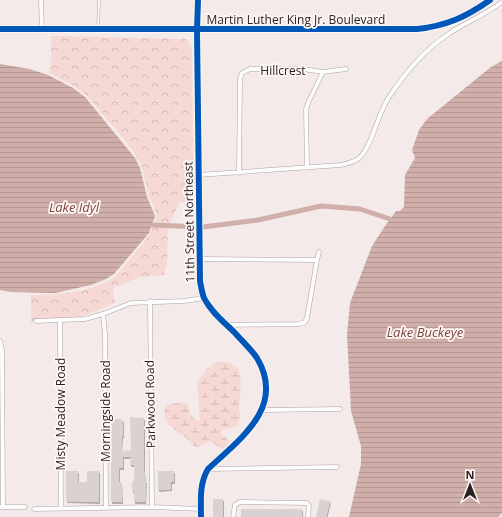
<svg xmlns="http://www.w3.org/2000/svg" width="502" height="517" viewBox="0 0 502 517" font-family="'Open Sans',sans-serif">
<defs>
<pattern id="forest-crowns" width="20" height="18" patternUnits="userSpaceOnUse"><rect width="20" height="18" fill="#f6d8d5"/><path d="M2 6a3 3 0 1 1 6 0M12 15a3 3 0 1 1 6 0" fill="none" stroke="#d3b9b7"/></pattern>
<pattern id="wetland-marsh" width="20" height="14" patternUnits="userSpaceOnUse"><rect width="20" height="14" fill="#f6d8d5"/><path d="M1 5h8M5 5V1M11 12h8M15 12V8" fill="none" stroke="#d3b9b7"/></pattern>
<pattern id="water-rules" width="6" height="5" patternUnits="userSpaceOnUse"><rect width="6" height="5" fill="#d0afaa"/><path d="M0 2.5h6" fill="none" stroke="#b39692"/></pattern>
<filter id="shadow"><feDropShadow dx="1" dy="2" stdDeviation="0" flood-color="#0004"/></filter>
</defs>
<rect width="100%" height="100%" fill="#f4eae9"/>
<path fill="url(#forest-crowns)" d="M51 36 186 39 192 48 193 197 188 201 180 202 168 226 167 264 164 275 140 277 113 288 115 303 81 317 57 318 43 321 31 322V295C57 295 92 293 114 277 121 271 128 261 134 254 146 240 153 233 157 215L149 196 142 168 137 157 127 143 101 112 86 95 74 86 49 73 51 64Z"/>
<path fill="url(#wetland-marsh)" d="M217 362C223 362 230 361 235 366 244 373 240 395 239 406 239 409 240 412 240 415 240 420 238 423 236 427L223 429 220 433 229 441V446L222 449 210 441 198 447C191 446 190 442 186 438 173 427 160 424 166 405L183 402 188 404 190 413 194 419 200 421 197 382 209 367Z"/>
<path fill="url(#water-rules)" d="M502 61V513L498 517H349L361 464V446L351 411 347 334 350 303 372 246 385 226 396 211H400L404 207 405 175 415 158 412 150 419 130 427 119 491 67Z
M0 64 30 69 48 75 73 88 85 97 135 158 140 168 147 197 155 216 149 233 114 274 106 279 91 285 55 293 10 292 0 290Z"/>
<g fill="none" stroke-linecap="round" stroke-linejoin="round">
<path stroke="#d0afaa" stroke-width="5" d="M152 225 203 227 258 220 321 206 360 209 390 219"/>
</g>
<path fill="#d9d2d1" filter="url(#shadow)" d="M130 417 144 418V471L145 481H146L145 502H134V491H132V481H134V465H130L131 457H123V468H119V482H121L122 502H111V419H121V420H123V436H122L121 451 131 450Z
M66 471H78V482H87V471H99V502L66 501Z
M158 471H174V482H171V489L158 490Z
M213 499H223V517H213Z
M320 499 330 501 326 517H316Z
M241 509H302V517H241Z"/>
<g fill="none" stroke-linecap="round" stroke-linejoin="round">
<g stroke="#aaa2a2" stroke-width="3">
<path id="lane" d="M98 29 99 0"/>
</g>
<g stroke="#aaa2a2" stroke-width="5">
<path id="street" d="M41 0 42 30
M197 30 198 0
M307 168 306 109 309 101 323 72
M239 173 240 79 242 73 250 69H303L323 72 346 69
M198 175 341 165C346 164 353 162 358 159 373 146 377 114 389 97 405 73 423 51 447 35 464 23 485 15 502 2
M199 259 317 260
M150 301 152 507
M103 314 105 334 106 508
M36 321 85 319 103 314 131 303 184 301 204 298
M60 321 61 508
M227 325 299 324 305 322 307 318 317 260 319 252
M0 341 2 350 3 507
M262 410 340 409
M208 469 337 467
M0 507H25
M34 509 152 507 201 509
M233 517 235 505 240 502 307 503 309 506 308 517"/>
</g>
<g stroke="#aaa2a2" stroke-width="7">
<path id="secondary" d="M0 29H417C446 26 466 17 490 0
M197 30 200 281C201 286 202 293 204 298 211 312 224 322 235 333 242 341 251 349 257 358 286 407 240 439 208 469 199 484 201 501 201 517"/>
</g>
<use href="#lane" stroke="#fdfcfc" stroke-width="2"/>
<use href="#street" stroke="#fdfcfc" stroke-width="4"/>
<use href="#secondary" stroke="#fdfcfc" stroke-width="6"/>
<g stroke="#fef7f6" stroke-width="8">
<path id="cycleway" d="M198 0 197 30 200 281C201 286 202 293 204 298 211 312 224 322 235 333 242 341 251 349 257 358 286 407 240 439 208 469 199 484 201 501 201 517
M0 29H417C446 26 466 17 490 0"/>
</g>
<use href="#cycleway" stroke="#0057b8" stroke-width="6"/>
</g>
<g text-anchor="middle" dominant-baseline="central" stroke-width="3.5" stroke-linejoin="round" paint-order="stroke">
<g font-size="12" fill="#292322" stroke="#fef7f6">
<text x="296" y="19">Martin Luther King Jr. Boulevard</text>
<text x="283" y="70">Hillcrest</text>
<text transform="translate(189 222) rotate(-91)">11th Street Northeast</text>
<text transform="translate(150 404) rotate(-91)">Parkwood Road</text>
<text transform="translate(105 411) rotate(-90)">Morningside Road</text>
<text transform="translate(60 414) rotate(-90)">Misty Meadow Road</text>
</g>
<g font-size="13" font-style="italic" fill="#7d423b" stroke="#fef7f6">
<text x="74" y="207">Lake Idyl</text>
<text x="425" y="332">Lake Buckeye</text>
</g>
</g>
<g transform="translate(470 485)" stroke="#fef7f6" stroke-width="3" paint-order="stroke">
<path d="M0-3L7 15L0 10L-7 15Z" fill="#292322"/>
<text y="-6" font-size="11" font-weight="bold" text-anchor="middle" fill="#292322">N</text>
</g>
</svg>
